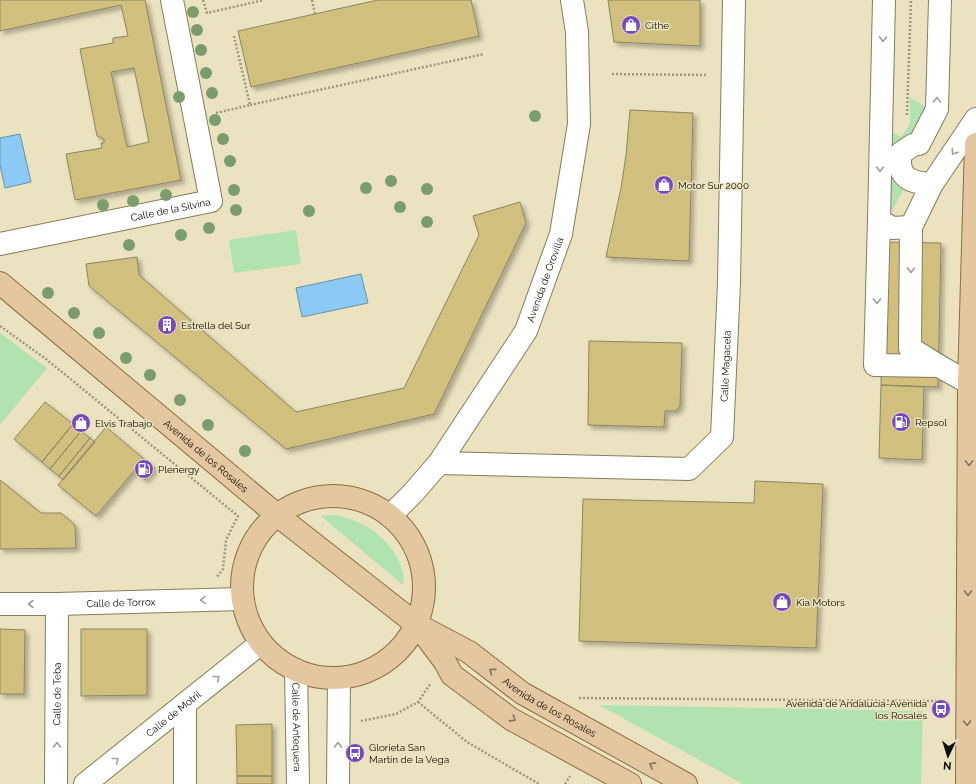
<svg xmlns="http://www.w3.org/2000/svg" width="976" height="784" viewBox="0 0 976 784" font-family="Raleway,sans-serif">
<defs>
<filter id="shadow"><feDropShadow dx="3.5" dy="3.5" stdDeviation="2" flood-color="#0004"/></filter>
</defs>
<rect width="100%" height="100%" fill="#ebe2bf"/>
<path fill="#b1e3b2" d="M910 97 927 108 916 132 905 187 892 211H887L889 131 901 137 910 124Z
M296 230 301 264 234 273 229 240Z
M0 333 47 368 0 425Z
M330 515C360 516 397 542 403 573 404 576 403 581 403 585L321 516Z
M599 705 923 711 921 784H743Z"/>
<path fill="#8ccaf5" stroke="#6691ac" d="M20 134 31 182 5 188 0 165V138Z
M361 274 368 303 302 317 296 288Z"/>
<path fill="#d1c07d" stroke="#8c8463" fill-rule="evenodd" filter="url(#shadow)" d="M0 0H145L181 180 75 200 66 154 102 148 101 143H104V139L97 136 80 49 113 43V38L128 36 121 5 0 31ZM134 68 149 142 127 147 111 72Z
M378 0H471L479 36 251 87 238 31Z
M608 0H700V46L614 42Z
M630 110 693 113 689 261 606 257 621 188 626 155Z
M520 202 526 223 434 414 286 449 89 286 86 264 137 257 139 275 296 412 404 388 479 235 473 216Z
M883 242 941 243 938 387 881 385Z
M589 341 682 343 680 406 676 411H665L664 427 588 425Z
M881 385 924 387 922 460 879 458Z
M45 402 73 424 42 462 14 439Z
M73 424 81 431 50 469 42 462Z
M106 427 144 459 96 516 58 485Z
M81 431 90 438 59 476 50 469Z
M90 438 95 442 63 480 59 476Z
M144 459 155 468 145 480 134 471Z
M0 480 41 513H61L75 525 76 548 0 549Z
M755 481 823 484 816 648 579 641 583 499 754 503Z
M0 629 25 630 24 694H0Z
M81 629H147V695L81 696Z
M272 724V776H237L236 725Z
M237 776H272V784H237Z"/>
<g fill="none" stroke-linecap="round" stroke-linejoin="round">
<g stroke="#857d5c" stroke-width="24">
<g id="minor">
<path d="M884 0 879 220 892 228 911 227"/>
<path d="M932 184C911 183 896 178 901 153L913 145 919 144 937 109 940 0"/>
<path d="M879 220 875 365 938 366"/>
<path id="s1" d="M0 244 211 201 172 0"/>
<path d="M969 383 939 366 910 348 911 227 932 184 976 119"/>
<path id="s2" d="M439 463 689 469 722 437 729 283 734 0"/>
<path id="s3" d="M390 516 413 493 439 463 526 331 561 234 579 124 577 32 572 0"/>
<path id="s4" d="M0 604H57L242 599"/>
<path id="s5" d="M296 670 298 784"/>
<path d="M185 704V784"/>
<path id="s6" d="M56 784 57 604"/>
<path id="s7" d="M85 784 261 643"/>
<path d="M338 784 339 678"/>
</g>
</g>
<g stroke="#8c6d40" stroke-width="24">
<g id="major">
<path id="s8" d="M0 283 277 515 416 624 469 652 522 693 686 784"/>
<circle cx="333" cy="587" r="91"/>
<path d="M421 630 445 662 452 675 511 719 630 784"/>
<path d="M967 784 969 383 976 144"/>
</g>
</g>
<path stroke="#9d977c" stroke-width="2.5" stroke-dasharray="2 2" stroke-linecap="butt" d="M203 0 207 13 264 0
M312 0 315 14
M612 74 707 75
M250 105 484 54
M216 113 250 105 234 36
M907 115 911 0
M0 326 46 359 238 516 226 540 223 569 216 578
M579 698 936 701
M418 702 467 742 539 784
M361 721 396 714 418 702 431 683
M565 784 570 776"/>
<use href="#minor" stroke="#fff" stroke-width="22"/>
<use href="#major" stroke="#e2c7a1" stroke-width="22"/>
</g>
<g fill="#7a9d6b">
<circle cx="193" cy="12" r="6"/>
<circle cx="197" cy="30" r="6"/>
<circle cx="201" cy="50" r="6"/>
<circle cx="206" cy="73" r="6"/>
<circle cx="212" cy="93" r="6"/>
<circle cx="179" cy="97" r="6"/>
<circle cx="535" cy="116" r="6"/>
<circle cx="215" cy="120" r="6"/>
<circle cx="223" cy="139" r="6"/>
<circle cx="230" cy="161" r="6"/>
<circle cx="391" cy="181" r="6"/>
<circle cx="366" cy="188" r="6"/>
<circle cx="427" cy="189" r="6"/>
<circle cx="234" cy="190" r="6"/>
<circle cx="166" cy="195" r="6"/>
<circle cx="133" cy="201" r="6"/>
<circle cx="103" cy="205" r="6"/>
<circle cx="400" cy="207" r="6"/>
<circle cx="236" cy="210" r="6"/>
<circle cx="309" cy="211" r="6"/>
<circle cx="427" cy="222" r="6"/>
<circle cx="209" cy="228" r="6"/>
<circle cx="181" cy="235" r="6"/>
<circle cx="129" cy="245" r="6"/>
<circle cx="48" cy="293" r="6"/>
<circle cx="74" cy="313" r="6"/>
<circle cx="99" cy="333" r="6"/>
<circle cx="126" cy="358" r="6"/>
<circle cx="150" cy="375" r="6"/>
<circle cx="180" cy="400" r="6"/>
<circle cx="208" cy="425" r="6"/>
<circle cx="245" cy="451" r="6"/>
</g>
<defs><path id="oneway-chevron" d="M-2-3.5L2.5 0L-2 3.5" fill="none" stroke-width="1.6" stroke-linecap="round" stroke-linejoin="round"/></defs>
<g stroke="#9f9e9a">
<use href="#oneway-chevron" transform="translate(883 39) rotate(91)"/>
<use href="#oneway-chevron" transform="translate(937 100) rotate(-88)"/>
<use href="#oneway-chevron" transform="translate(954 152) rotate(124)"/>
<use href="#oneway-chevron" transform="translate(880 169) rotate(91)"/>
<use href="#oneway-chevron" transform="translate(911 270) rotate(91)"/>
<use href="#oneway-chevron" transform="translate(877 301) rotate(91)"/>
<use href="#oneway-chevron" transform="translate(203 600) rotate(178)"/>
<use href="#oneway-chevron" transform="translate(31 604) rotate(180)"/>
<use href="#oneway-chevron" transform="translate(217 678) rotate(-39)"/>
<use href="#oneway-chevron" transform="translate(57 745) rotate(-90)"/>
<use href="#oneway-chevron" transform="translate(338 745) rotate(-89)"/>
<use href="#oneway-chevron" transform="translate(116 760) rotate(-39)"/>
</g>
<g stroke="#837359">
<use href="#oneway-chevron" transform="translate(969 463) rotate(90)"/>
<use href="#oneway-chevron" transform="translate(968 593) rotate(90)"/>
<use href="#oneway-chevron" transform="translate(492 671) rotate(-143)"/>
<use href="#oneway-chevron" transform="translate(513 719) rotate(32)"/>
<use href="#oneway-chevron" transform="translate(967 723) rotate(89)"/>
<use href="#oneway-chevron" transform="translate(652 765) rotate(-151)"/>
</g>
<defs>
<g id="shop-disc" transform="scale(1)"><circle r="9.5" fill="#7449c2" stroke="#ebe2bf"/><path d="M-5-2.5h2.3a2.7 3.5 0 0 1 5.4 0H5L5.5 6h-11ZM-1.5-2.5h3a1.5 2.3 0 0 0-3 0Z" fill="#fff"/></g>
<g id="building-disc" transform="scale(1)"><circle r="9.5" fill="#7449c2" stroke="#ebe2bf"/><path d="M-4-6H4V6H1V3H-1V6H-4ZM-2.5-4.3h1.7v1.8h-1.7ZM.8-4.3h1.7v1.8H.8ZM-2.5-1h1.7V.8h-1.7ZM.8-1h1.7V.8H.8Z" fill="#fff"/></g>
<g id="fuel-disc" transform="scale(1)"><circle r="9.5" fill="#7449c2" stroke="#ebe2bf"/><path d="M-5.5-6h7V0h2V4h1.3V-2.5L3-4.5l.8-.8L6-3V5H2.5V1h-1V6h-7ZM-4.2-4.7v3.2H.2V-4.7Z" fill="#fff"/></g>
<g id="bus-disc" transform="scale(1)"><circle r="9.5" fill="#7449c2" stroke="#ebe2bf"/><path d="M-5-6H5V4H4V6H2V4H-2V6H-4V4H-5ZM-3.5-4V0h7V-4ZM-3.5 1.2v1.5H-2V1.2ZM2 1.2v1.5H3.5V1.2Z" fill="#fff"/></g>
</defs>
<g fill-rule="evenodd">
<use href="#shop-disc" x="631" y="25"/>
<use href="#shop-disc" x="664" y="185"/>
<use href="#building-disc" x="167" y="325"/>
<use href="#fuel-disc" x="901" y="422"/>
<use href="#shop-disc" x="81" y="423"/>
<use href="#fuel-disc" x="144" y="469"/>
<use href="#shop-disc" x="782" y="602"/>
<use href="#bus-disc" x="941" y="709"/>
<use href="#bus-disc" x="355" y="753"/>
</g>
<g text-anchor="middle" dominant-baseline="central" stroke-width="3" stroke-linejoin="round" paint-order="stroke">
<g font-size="10" fill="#0f0c02" stroke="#ebe2bf" text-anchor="start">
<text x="645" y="25">Cithe</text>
<text x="678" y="185">Motor Sur 2000</text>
<text x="181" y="325">Estrella del Sur</text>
<text x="915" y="422">Repsol</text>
<text x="95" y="423">Elvis Trabajo</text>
<text x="158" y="469">Plenergy</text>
<text x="796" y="602">Kia Motors</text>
<text x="927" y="703" text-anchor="end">Avenida de Andalucía-Avenida<tspan x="927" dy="12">los Rosales</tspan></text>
<text x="369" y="747">Glorieta San<tspan x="369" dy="12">Martín de la Vega</tspan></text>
</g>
<g font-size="10" fill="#0f0c02" stroke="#ebe2bf">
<text stroke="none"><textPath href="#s1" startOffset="174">Calle de la Silvina</textPath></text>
<text stroke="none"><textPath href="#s3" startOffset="285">Avenida de Orovilla</textPath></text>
<text stroke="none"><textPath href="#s2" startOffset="367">Calle Magacela</textPath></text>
<text stroke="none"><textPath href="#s8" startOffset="269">Avenida de los Rosales</textPath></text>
<text stroke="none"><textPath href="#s4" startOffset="121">Calle de Torrox</textPath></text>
<text stroke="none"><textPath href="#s6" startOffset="90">Calle de Teba</textPath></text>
<text stroke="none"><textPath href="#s8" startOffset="696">Avenida de los Rosales</textPath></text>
<text stroke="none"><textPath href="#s7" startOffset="113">Calle de Motril</textPath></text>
<text stroke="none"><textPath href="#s5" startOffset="57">Calle de Antequera</textPath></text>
</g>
</g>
<g transform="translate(948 756) rotate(184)" stroke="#ebe2bf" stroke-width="3" paint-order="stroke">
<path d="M0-3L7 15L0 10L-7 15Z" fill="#0f0c02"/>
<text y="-6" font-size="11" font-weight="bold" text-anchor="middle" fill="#0f0c02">N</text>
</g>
</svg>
